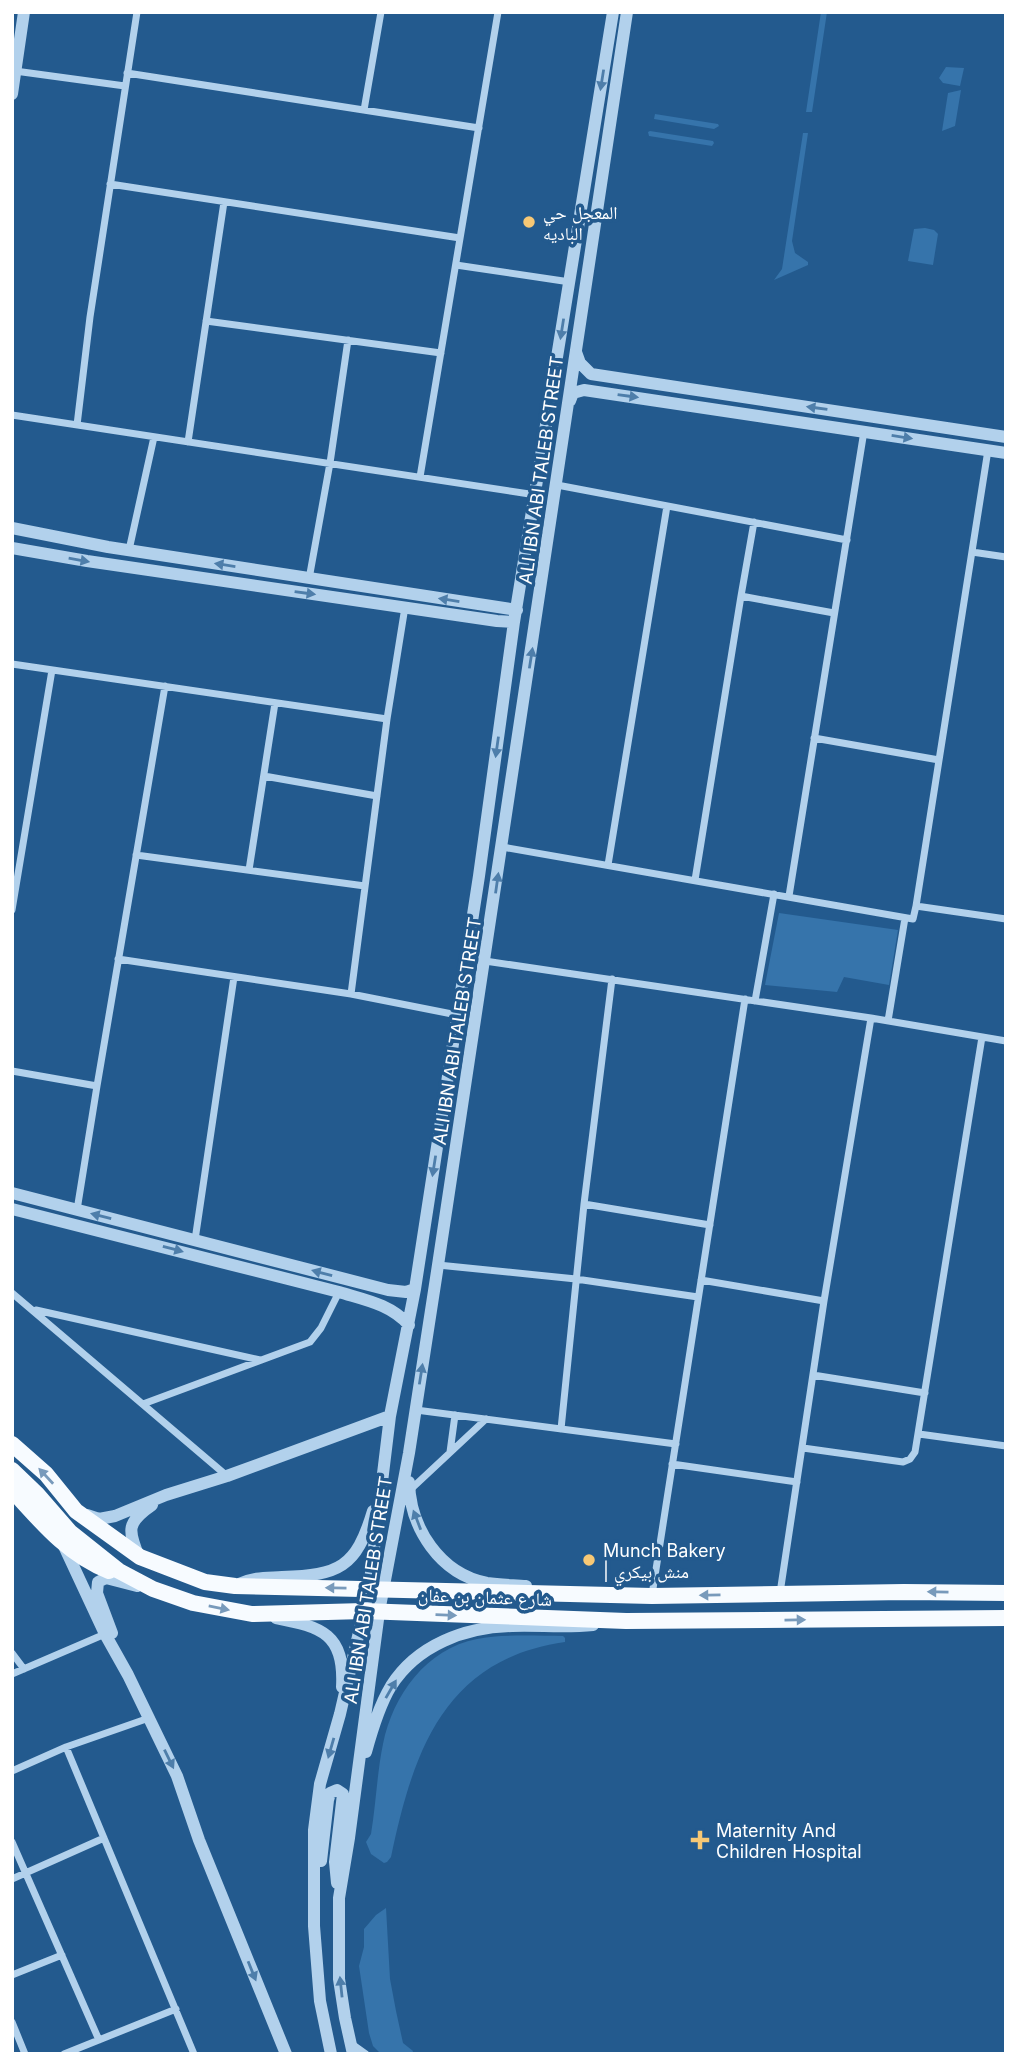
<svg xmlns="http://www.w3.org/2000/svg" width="1018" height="2066" viewBox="0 0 1018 2066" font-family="Inter,'Noto Naskh Arabic',sans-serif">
<rect width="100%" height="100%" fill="#235a8e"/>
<path fill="#3674ab" d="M821 12H827L812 112H806Z
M946 67 964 68 960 86 943 83 939 78Z
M961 90 955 126 942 131 948 93Z
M655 114 718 124 719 126 714 129 654 119Z
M650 131 713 141 714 143 712 146 649 136 648 132Z
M803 133H808L792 241 795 253 808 262V265L774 280 782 269Z
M925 228 934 230 938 234 933 265 908 261 914 229Z
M779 913 898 930 889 985 844 977 837 992 765 985Z
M563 1636 565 1638V1642C444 1659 413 1752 391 1857L387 1862 384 1863 371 1854 366 1842 371 1834C376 1804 377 1773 383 1744 393 1695 426 1649 477 1639 501 1634 537 1636 563 1636Z
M386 1908 390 1979 396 2011 403 2043 413 2051 412 2054H381L373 2046 369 2033 359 1966 364 1947V1929L376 1915Z"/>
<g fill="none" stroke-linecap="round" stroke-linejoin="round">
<path stroke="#b2d1ec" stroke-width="7" d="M15 71 125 86
M127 73 479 128
M364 110 381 12
M110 184 460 238
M456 265 570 282
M206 321 441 353
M12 415 536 495
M77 425 90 317 137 12
M188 442 224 202
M988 450 916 906 1006 919
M420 477 498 12
M557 485 847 540
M129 550 154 437
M972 552 1006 557
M309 579 330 463 348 340
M741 596 754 522
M12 664 387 719
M814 738 939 760
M264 776 377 796
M502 847 913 919 916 906
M136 855 365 886
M608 865 667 506
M249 870 275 703
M695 880 741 596 834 613
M789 896 864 431
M12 910 52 670
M118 959 351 994 457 1015
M485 961 871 1018 1006 1041
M351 994 387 719 405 607
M755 1001 774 894
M888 1021 905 918
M12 1071 97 1086
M584 1204 710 1225
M77 1210 97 1086 165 686
M195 1240 234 977
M438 1265 576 1279 698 1297
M701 1280 824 1301
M12 1293 227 1476
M36 1310 260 1360
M813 1375 925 1393
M143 1404 310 1342 321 1328 339 1292
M416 1410 676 1444
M561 1429 584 1204 612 979
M919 1434 1006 1446
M803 1448 903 1462 910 1459 915 1452 982 1037
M450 1452 455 1415
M672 1464 797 1482
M410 1490 486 1419
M780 1593 824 1301 871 1018
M652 1595 745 999
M12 1653 24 1669
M12 1674 105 1634
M66 1747 194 2054
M12 1771 66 1747 149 1718
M12 1842 99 2040
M12 1879 104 1838
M12 1975 62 1955
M12 2022 25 2054
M352 2044 366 2054
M64 2054 176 2009"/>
<path stroke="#b2d1ec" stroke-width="12" d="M12 94 24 12
M576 352 580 363 591 374 1006 437
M570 401 573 393 584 390 1006 453
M12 528 108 547 517 610
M12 548 87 561 497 621 514 622
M12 1193 388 1290 406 1292 415 1289
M12 1209 339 1292C365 1300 390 1304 409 1325
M409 1482C410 1528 440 1574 487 1583 500 1585 514 1585 526 1586
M87 1515 99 1519 115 1516 166 1495 227 1476 390 1416
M63 1544 105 1634 128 1675 177 1776 199 1840 286 2054
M139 1557C128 1530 126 1523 152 1505
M239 1584C255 1577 265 1578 282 1577 339 1575 356 1568 373 1511
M276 1618C322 1627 345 1634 342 1687
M112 1633 97 1593 98 1582 106 1578 137 1586
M366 1752C372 1730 379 1706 391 1686 417 1645 465 1627 512 1626 539 1625 566 1628 593 1625
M321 1861 328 1800 330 1793 337 1790 343 1794 335 1862 337 1883
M331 2054 320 2001 314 1926V1830L320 1784 340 1714 369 1589 390 1416 415 1289 479 876 514 622 613 12
M353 2054 345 2018 339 1979V1898L349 1838 379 1612 409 1453 438 1265 627 12"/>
<path stroke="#f7fbff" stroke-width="16" d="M12 1444 46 1474 76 1511 140 1557 205 1582 235 1586 652 1596 904 1592 1006 1593
M12 1470 37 1494 70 1532 119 1571 153 1589 193 1603 252 1614 364 1611 626 1621 1006 1618
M12 1490C41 1522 68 1555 109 1571"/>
</g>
<defs><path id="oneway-solid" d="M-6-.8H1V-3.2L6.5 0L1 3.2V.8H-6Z" transform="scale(1.75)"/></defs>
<g fill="#4e7eaa">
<use href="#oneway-solid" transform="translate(602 80) rotate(99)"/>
<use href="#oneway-solid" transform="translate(562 329) rotate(99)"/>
<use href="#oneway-solid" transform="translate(628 396) rotate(8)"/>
<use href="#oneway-solid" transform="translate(817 408) rotate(-172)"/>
<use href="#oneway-solid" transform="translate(902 437) rotate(9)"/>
<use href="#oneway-solid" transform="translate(79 560) rotate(10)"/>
<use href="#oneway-solid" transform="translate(225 565) rotate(-171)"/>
<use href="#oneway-solid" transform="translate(305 593) rotate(8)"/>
<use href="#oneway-solid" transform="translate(449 600) rotate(-171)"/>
<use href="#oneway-solid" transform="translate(531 658) rotate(-81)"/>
<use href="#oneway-solid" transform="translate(497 747) rotate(98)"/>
<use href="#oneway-solid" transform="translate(497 883) rotate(-82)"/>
<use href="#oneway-solid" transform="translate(434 1166) rotate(99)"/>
<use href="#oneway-solid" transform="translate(101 1216) rotate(-166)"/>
<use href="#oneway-solid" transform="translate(173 1249) rotate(15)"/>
<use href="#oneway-solid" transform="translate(322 1273) rotate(-165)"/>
<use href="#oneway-solid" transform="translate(421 1374) rotate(-81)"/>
<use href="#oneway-solid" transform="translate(417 1520) rotate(-111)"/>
<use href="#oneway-solid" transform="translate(391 1689) rotate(-60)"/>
<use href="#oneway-solid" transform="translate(331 1748) rotate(106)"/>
<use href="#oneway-solid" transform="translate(169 1759) rotate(64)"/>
<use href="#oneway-solid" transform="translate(252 1971) rotate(68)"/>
<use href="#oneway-solid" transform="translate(341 1987) rotate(-96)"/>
</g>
<g fill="#789abb">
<use href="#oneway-solid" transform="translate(46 1476) rotate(-133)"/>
<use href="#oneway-solid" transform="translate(336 1588) rotate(-179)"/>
<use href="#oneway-solid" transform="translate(938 1592) rotate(-179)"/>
<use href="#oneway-solid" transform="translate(710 1595) rotate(179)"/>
<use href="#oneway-solid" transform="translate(219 1608) rotate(11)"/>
<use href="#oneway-solid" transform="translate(446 1615) rotate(2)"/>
<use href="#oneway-solid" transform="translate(795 1620) rotate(-1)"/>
</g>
<g fill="#f7c875" stroke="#235a8e" stroke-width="2.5">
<circle cx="529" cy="222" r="7"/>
<circle cx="589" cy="1560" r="7"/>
<path d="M696.5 1829.5h7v7h7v7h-7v7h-7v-7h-7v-7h7z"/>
</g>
<g text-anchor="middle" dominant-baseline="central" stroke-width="7" stroke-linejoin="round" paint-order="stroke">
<g font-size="18" fill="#fff" stroke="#235a8e" text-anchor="start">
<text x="543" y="212">المعجل حي<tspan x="543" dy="21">الباديه</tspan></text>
<text x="603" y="1550">Munch Bakery<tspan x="603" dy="21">| منش بيكري</tspan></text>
<text x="716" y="1830">Maternity And<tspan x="716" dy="21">Children Hospital</tspan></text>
</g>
<g font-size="18" fill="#fff" stroke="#235a8e">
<text transform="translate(541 470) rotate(-82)">ALI IBN ABI TALEB STREET</text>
<text transform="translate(457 1031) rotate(-81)">ALI IBN ABI TALEB STREET</text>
<text transform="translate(368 1590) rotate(-81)">ALI IBN ABI TALEB STREET</text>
<text transform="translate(485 1597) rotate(2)">شارع عثمان بن عفان</text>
</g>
</g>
<rect width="1018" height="2066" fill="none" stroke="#ffffff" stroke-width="28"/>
</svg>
